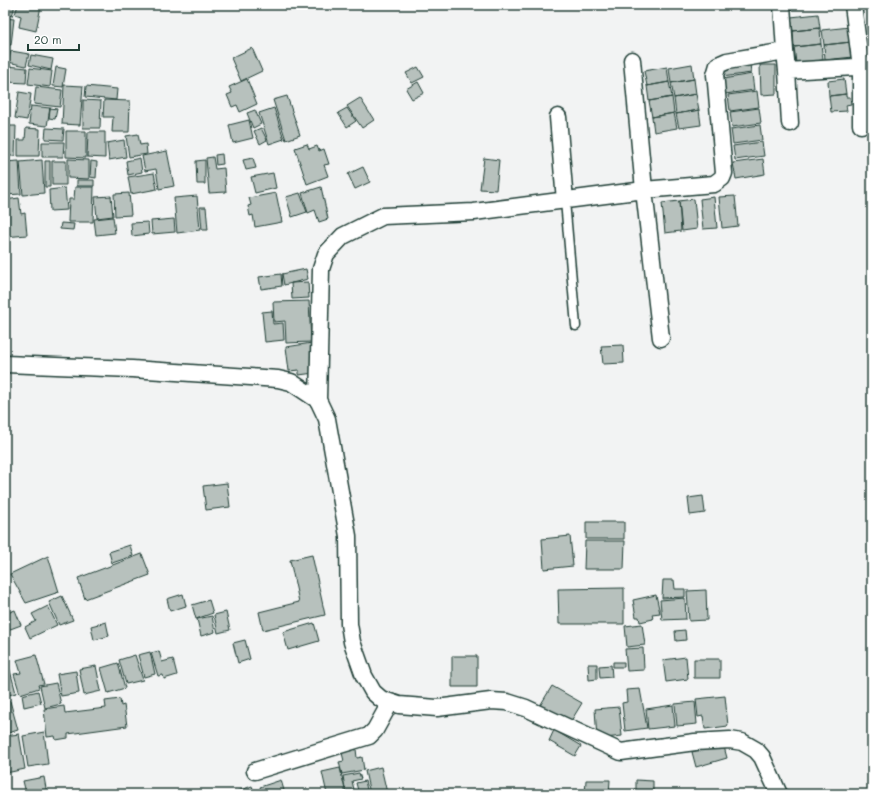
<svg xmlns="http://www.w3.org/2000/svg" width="877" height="799" viewBox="0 0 877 799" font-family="Mali,sans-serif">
<rect width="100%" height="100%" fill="#f2f3f3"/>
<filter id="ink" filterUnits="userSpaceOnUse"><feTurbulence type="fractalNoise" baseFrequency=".025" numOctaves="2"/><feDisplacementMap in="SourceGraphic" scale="8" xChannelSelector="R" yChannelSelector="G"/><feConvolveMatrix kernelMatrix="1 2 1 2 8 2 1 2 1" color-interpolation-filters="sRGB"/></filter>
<g filter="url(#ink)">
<path fill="#b7c1bd" stroke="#1f3d34" d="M5 5H15L12 16 5 13Z
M18 5 41 6 36 31 19 27 21 16 15 14Z
M818 14 820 28 793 31 791 17Z
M5 18 14 19 11 45 5 44Z
M850 27 851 42 824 45 822 30Z
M820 28 821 44 794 47 793 31Z
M851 42 853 57 825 60 824 45Z
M867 42H872V56L868 57Z
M821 44 823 60 796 63 794 47Z
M252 48 262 71 241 81 231 58Z
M11 51 29 54 26 66 8 62Z
M31 55 53 59 51 70 29 65Z
M692 64 694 79 671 83 669 68Z
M750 64 751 73 722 77 721 68Z
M760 65H776V94L761 95Z
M8 66 27 68 26 83 7 82Z
M56 67 66 69 63 87 53 86Z
M418 67 424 77 412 83 406 73Z
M667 67 669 82 647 86 644 71Z
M30 68 52 71 50 87 28 84Z
M752 74 754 90 725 94 723 79Z
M247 79 257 104 240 112 237 105 232 107 227 95 232 93 229 87Z
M694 79 696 94 674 98 671 83Z
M844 79 846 94 829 96 828 81Z
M418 82 424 93 412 99 406 89Z
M669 82 672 97 649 101 647 86Z
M64 85 83 86 80 125 62 124Z
M86 86 117 89 116 100 85 97Z
M36 87 62 90 60 107 34 104Z
M757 91 759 107 730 111 728 95Z
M19 92 31 94 27 120 15 118Z
M696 94 699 110 676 114 674 98Z
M846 94V97H850L851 104 846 105 847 111 831 112 829 96Z
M287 96 300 135 286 140 273 100Z
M672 97 674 113 652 117 649 101Z
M360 98 374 120 362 128 347 106Z
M83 100 101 101 100 128H83Z
M104 100 130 101 129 132H112L113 117H103Z
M31 106 50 108 47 126 29 124Z
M50 108 57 109 55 119 49 118Z
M274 108 284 139 269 144 259 113Z
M347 108 356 121 347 127 338 113Z
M759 108 761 123 732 127 730 112Z
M255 110 261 124 253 128 247 113Z
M699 110 701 125 679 128 676 114Z
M674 113 677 128 654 132 652 117Z
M249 120 253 138 233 143 229 125Z
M760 125 762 140 733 144 731 129Z
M5 126H16L15 156H5Z
M26 128 40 129 39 156H18V140H25Z
M46 128 64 129 63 140 45 139Z
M261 128 267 140 260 144 254 131Z
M66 131H86V158L66 157Z
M88 132H105V158L87 157Z
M138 134 140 145 146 144 147 154 129 157 126 136Z
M124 140 126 157 109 160 107 143Z
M42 142H64L63 157H42Z
M762 142 764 156 735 160 733 146Z
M307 144 309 149 317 146 319 151 324 149 329 164 324 165 328 176 307 184 295 148Z
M167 151 174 186 159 189 156 169 145 171 142 156Z
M222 154 223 164 216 165 215 155Z
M213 157 215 169 224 168 226 192 209 193 206 158Z
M140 158 142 172 128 175 126 161Z
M253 158 256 168 246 170 243 160Z
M484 158 499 160 496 190 480 189Z
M68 159 89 160V179L68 178Z
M763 159 765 174 736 179 733 163Z
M42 160 44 193 23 195 20 162Z
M205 160V184H197L196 161Z
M19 161 21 194 5 195V162Z
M45 161H50V187H45Z
M52 161H66V185H52Z
M91 161 97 162 96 178 90 177Z
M363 167 370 182 355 189 348 174Z
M154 173 157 189 131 194 128 177Z
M273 173 276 188 255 193 251 177Z
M77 180H94V186H77Z
M75 187H94L93 222H68L69 199H74Z
M321 187 328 219 319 222 315 210 308 213 302 193Z
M65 188 67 210 50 211 49 190Z
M129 193 131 215 115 216 114 194Z
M276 193 282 222 255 227 253 215 250 216 248 206 251 205 249 198Z
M300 193 307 212 292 217 286 197Z
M111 196 113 216 97 218 95 197Z
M197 196 200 230 177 233 174 198Z
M735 196 738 226 722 228 719 197Z
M714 197 717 228 703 229 700 199Z
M19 198 21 214 25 213 27 235 5 237V200Z
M694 199 697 229 682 231 679 201Z
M679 201 681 231 665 233 662 203Z
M200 207H206L208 230H202Z
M113 217 115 233 96 235 94 219Z
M174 219 175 232 152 234 151 221Z
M148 222 149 234 132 236 131 223Z
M61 223 74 224 73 230 60 229Z
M306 269 308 279 284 285 282 274Z
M281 274 282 286 261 289 259 277Z
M308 282 309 298 292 299 291 283Z
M309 301 311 342 286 343 285 321 274 322 273 302Z
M272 311 273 324 283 323 284 340 265 342 262 312Z
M312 343 314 373 299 375V370L289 371 286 347Z
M623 345 624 363 603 364 601 346Z
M227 483 230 507 206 510 203 486Z
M703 496 705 513 690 515 688 498Z
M586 522H624V539H586Z
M570 536 573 566 544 569 542 539Z
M585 541H625L624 569H584Z
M130 545 133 556 112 563 109 552Z
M142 554 150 575 85 599 78 578Z
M312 555 325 615 263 630 259 612 299 602 290 560Z
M48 556 59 592 26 603 10 574Z
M663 580H674L675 589H685V597L662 598Z
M624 588V624H559L558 589Z
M706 590 707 620 689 621 687 591Z
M183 594 186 606 170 611 167 599Z
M656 595 660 613 652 614 653 619 640 622 639 617H636L633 600Z
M62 596 73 620 59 625 49 602Z
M685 598 686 619 662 620 660 600Z
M209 600 213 613 196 619 192 605Z
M48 606 57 625 30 638 25 627 36 621 32 614Z
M15 610 21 625 5 631V614Z
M226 612 230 630 218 633 214 615Z
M212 616 215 632 201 636 197 619Z
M106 622 109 636 94 640 91 626Z
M314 623 319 641 288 650 283 632Z
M642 624 645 645 627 647 625 626Z
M685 630 686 640 676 641 675 631Z
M245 640 250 659 238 663 233 643Z
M643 648 644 670 627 671 625 649Z
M159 651 162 662 173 659 177 675 164 679 163 675 158 676 151 653Z
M150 652 155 674 144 677 138 655Z
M36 655 44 684 38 685 39 688 20 694 14 674 21 673 17 660Z
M135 655 143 680 126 684 119 660Z
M452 656H477V687H452Z
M686 657 688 679 666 682 663 660Z
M694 659H720V678H694Z
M613 662H624V667H613Z
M8 663 16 693 5 696V664Z
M118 663 125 688 108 693 101 668Z
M588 664H597V679L589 680Z
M611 665 612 677 600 678 599 666Z
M96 666 101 691 84 695 79 669Z
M76 671 79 693 61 696 57 674Z
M56 683 61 704 45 708 40 686Z
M552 686 582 703 568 726 538 709Z
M640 689 647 728 625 731 622 703 627 702 626 690Z
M38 691 41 703 24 707 22 695Z
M725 696 728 726 705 729 703 716 698 717 696 699Z
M120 699 121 706 124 705 127 726 68 734V738L56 740 55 736 47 737 44 709 64 706 65 713 106 708 105 701Z
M10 701 18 730 5 734V702Z
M695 702 697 724 677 726 675 704Z
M673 705 675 726 648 729 646 709Z
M619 707 622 736 597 739 595 709Z
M554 730 581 746 575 756 549 741Z
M44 732 48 764 28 767 23 736Z
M19 734 25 769 6 773 5 736Z
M723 743 727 758 696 767 692 752Z
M356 749 357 758 362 757 364 770 342 774 339 762 344 761 342 753Z
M381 767 387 793 370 794 365 771Z
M340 768 346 794H327L322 772Z
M359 773 361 779 352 781 355 794H346L343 776Z
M44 777 47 794H23L26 793 23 781Z
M281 780 285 794H262L260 787Z
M586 780H610L609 794H585Z
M636 780 653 781V794H636Z
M365 781 368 794H359L356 783Z
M252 786 255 794H236L235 792Z"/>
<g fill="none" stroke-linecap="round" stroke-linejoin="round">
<g stroke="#1f3d34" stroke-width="11">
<path id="service" d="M565 201 576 326"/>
</g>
<g stroke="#1f3d34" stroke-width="19">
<path id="minor" d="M782 5 785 51
M853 5 861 67V125
M632 60 644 190 661 338
M787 71 790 123
M558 117 565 201
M5 364 132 369 278 379 291 382 318 400 327 419 348 536 349 624 352 642 364 676 373 692 381 699 399 705 437 708 491 701 507 702 526 708 621 752 695 742 730 740 742 742 756 750 762 757 779 794
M318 400 321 269 326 254 343 236 383 216 474 212 644 190 714 184 722 178 724 173 716 83 715 75 718 65 727 61 785 51 787 71 872 66
M255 771 369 736 375 730 390 703"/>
</g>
<use href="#service" stroke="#fff" stroke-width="8"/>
<use href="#minor" stroke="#fff" stroke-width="16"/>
</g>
</g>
<rect width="877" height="799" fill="none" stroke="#fff" stroke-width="20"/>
<rect x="10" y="10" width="857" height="779" fill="none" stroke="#1f3d34" stroke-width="1.5" filter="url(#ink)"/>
<path d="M28 44v6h51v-6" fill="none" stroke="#1f3d34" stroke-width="2"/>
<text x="34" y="44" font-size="12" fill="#1f3d34" stroke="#ffffff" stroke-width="3" paint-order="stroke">20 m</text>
</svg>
